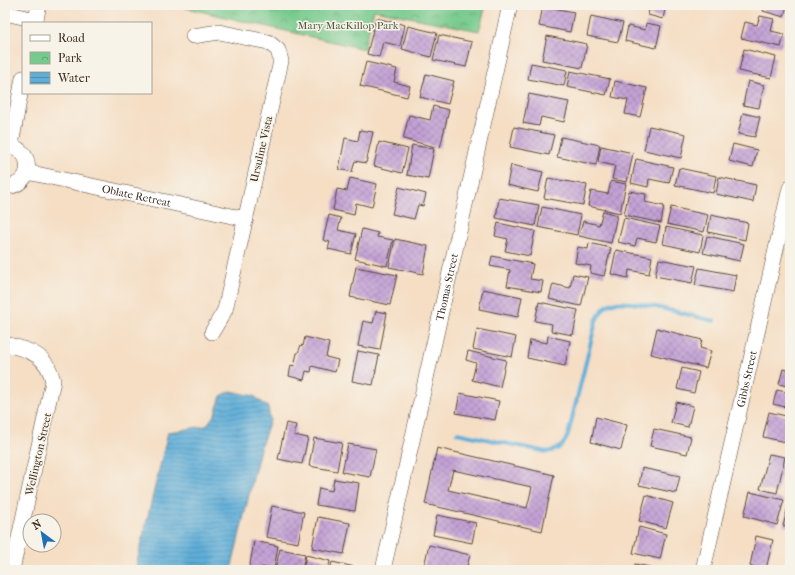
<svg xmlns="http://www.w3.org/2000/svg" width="795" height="575" font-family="'IM FELL French Canon',serif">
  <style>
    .park { fill: url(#park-crowns); stroke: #597a56 }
    .water { fill: url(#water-rules); stroke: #4d6c7c }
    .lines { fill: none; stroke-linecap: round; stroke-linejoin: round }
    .stream { stroke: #5faed9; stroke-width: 4 }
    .building { fill: url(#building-cross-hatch); fill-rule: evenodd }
    .minor-casing { stroke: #574537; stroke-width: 16 }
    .minor { stroke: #fff; stroke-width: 15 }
    .labels { text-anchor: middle; stroke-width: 3; stroke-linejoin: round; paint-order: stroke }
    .park-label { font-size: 11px; fill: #4d5a3f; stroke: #f7f3e8 }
    .street-label { font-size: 11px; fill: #3b2a1e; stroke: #f7f3e8 }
  </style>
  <defs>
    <pattern id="park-crowns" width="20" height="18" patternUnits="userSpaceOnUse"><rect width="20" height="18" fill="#77ca8d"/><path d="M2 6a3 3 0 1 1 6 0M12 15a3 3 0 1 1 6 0" fill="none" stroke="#63a473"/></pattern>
    <pattern id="water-rules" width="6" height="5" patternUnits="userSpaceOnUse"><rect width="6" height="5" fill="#5faed9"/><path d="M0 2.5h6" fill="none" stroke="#508eaf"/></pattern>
    <pattern id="building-cross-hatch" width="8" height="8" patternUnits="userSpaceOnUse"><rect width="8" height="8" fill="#c3a1d6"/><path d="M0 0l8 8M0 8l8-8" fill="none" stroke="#a083ad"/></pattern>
  </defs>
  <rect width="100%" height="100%" fill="#f7f3e8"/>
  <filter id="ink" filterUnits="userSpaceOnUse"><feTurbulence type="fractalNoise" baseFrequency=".025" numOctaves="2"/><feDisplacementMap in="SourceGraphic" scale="8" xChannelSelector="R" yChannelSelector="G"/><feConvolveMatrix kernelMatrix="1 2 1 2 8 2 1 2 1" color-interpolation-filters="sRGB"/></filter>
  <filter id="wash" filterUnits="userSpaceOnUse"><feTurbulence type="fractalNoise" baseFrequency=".012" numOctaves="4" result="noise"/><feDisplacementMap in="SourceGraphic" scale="16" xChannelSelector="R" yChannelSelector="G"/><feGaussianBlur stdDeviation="0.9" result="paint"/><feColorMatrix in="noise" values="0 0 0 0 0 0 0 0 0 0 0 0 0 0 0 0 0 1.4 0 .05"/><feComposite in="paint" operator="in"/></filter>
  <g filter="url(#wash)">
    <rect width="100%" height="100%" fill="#f5dec4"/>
    <path class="park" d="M173 5H486L479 31 374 10 364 49Z"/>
    <path class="water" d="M231 391 254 396 268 407 270 420 260 449 231 570H135L168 432 206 426 215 414 221 396Z"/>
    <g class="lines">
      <path class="stream" d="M457 433 547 452C562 449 565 444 569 431L596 321C599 315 603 307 610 304 628 297 692 316 714 321"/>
    </g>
    <g id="blocks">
      <path class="building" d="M635 5H666L663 19 648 15 649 9Z
        M765 5H787L784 17 763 11Z
        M543 6 574 12 570 32 539 26Z
        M591 16 623 23 618 42 587 36Z
        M760 16 774 19 771 31 784 34 781 47 741 38 745 22 757 25Z
        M376 18 405 25 400 46 383 42 379 57 367 54Z
        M646 23 661 26 656 48 625 41 628 26 645 30Z
        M408 26 437 33 431 57 402 49Z
        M439 35 472 42 466 67 433 60Z
        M547 36 587 44 582 68 542 60Z
        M744 49 776 57 771 78 739 71Z
        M366 62 397 69 394 82 410 86 407 97 360 86Z
        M531 63 567 70 564 86 528 79Z
        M570 71 610 79 606 95 567 87Z
        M426 74 454 81 448 104 420 97Z
        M615 81 647 88 640 117 625 114 628 100 612 97Z
        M748 81 764 85 759 108 743 105Z
        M529 94 569 102 564 122 541 117 539 126 523 123Z
        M433 106 449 110 440 148 403 139 409 115 430 120Z
        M743 113 760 117 755 137 738 134Z
        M649 126 686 134 681 158 644 150Z
        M514 127 554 135 549 155 510 147Z
        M360 130 373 132 366 163 355 161 352 172 339 169 345 138 358 141Z
        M561 137 600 145 596 165 557 157Z
        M379 142 408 149 402 173 374 166Z
        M733 144 757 150 753 167 729 161Z
        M412 145 434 149 428 179 407 175Z
        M601 146 633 153 627 182 612 179 615 166 598 162Z
        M636 159 673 167 669 183 649 179 648 187 631 183Z
        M511 165 543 172 538 192 507 185Z
        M679 168 716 176 713 193 675 185Z
        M719 177 756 185 753 202 716 194Z
        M350 178 377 184 372 207 356 203 354 215 333 210 337 189 347 191Z
        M548 178 587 185 583 205 544 198Z
        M611 181 626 184 620 213 588 206 591 191 608 194Z
        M399 187 426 194 423 206 418 205 414 219 392 214Z
        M629 191 646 194 645 202 664 206 661 223 624 215Z
        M499 198 539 205 535 226 496 218Z
        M542 207 581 215 577 235 538 227Z
        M671 207 708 215 704 232 667 224Z
        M603 211 617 215 611 243 579 236 583 221 599 225Z
        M329 215 341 218 338 230 356 234 351 254 328 249 330 242 323 240Z
        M711 215 748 223 745 240 708 232Z
        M624 218 660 226 656 242 637 238 635 246 618 242Z
        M498 223 535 231 530 256 505 251 508 239 495 236Z
        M666 227 703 235 700 252 663 244Z
        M362 229 378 233 377 237 393 240 387 266 355 259Z
        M707 236 744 244 740 261 703 253Z
        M395 239 428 246 423 274 389 267Z
        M589 243 611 248 604 276 590 273 591 266 575 263 578 247 588 249Z
        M616 250 652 257 649 274 629 270 628 278 611 274Z
        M492 256 533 264 530 279 543 281 541 292 507 286 510 270 490 266Z
        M659 259 696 266 692 283 655 276Z
        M356 267 397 275 390 305 350 297Z
        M699 268 736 275 733 292 695 285Z
        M573 274 588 277 581 306 549 299 553 284 570 288Z
        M483 289 522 297 518 317 479 309Z
        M539 302 578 310 573 335 551 331 552 324 535 321Z
        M376 311 387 313 380 350 358 346 363 321 373 323Z
        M657 328 702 340 700 348 711 351 706 368 651 354Z
        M477 329 516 337 512 357 473 349Z
        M548 336 570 341 565 366 527 358 530 340 547 343Z
        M305 337 329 343 326 357 338 360 335 372 312 366 311 372 306 371 304 380 289 376 291 365 294 366 297 353H298L301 345 303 346Z
        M358 351 379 355 373 385 352 381Z
        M468 351 506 360 500 387 472 380 476 363 466 360Z
        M682 368 699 372 694 393 677 389Z
        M783 369 790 371V387L779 384Z
        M777 390 790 393V408L773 404Z
        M460 393 499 401 495 420 456 413Z
        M676 402 693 406 688 427 671 423Z
        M769 412 790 417V443L763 437Z
        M596 417 627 425 621 450 591 442Z
        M286 423 296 425 294 435 308 438 302 464 278 459Z
        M654 429 691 437 687 454 650 446Z
        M314 438 342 443 337 471 309 466Z
        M348 444 376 449 370 477 342 472Z
        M437 448 554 475 542 531 425 504ZM453 470 532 487 527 508 448 490Z
        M769 454 785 457 777 493 760 489Z
        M642 468 680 476 676 493 639 485Z
        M334 479 359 483 355 511 316 505 319 488 332 491Z
        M750 492 784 500 777 525 744 516Z
        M646 495 673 503 666 528 639 521Z
        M790 500V527L783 526Z
        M272 506 304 512 298 543 266 537Z
        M437 515 476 523 472 543 433 535Z
        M318 517 350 523 344 554 312 548Z
        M639 527 666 534 660 559 633 553Z
        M756 536 773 540 766 569 750 566Z
        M254 541 278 546 274 569 262 567 261 570H249Z
        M429 545 470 555 466 570H423Z
        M280 549 305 554 302 570H275Z
        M306 555 330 561 328 570H303Z
        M332 562 360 568 359 570H330Z
        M635 564 650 567 649 570H633Z"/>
    </g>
  </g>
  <g filter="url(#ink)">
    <use href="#blocks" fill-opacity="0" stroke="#574537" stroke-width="1"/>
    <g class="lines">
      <defs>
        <g id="minor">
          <path d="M5 13 36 20"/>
          <path d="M35 23 39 5"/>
          <path d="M193 36 219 32 268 42 278 50 281 61 225 310 212 332"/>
          <path d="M5 145C35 147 35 186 5 187"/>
          <path d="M11 145 23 78"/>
          <path id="s1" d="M27 172 246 219"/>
          <path d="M5 344C29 350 47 354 53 381L12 570"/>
          <path id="s2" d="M383 570 510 5"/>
          <path id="s3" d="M703 570 790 188"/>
        </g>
      </defs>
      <use href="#minor" class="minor-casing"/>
      <use href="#minor" class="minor"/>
    </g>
  </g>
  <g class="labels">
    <g class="park-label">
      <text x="348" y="29">Mary MacKillop Park</text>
    </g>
    <g class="street-label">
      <text transform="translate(261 149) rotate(-77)" y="4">Ursuline Vista</text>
      <text dy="4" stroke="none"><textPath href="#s1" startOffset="112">Oblate Retreat</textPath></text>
      <text dy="4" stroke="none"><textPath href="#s2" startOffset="290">Thomas Street</textPath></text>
      <text dy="4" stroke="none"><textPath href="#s3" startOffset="196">Gibbs Street</textPath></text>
      <text transform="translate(38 454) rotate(-77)" y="4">Wellington Street</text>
    </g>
  </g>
  <rect width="795" height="575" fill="none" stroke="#f7f3e8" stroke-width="20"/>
  <rect x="22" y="22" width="130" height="72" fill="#f7f3e8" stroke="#aca397"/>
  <rect x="30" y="35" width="20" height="6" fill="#ffffff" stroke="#aca397"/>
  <text x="58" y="42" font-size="12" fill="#3b2a1e">Road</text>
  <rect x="30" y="52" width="20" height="12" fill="url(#park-crowns)" stroke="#aca397"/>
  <text x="58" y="62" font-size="12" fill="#3b2a1e">Park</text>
  <rect x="30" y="72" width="20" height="12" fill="url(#water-rules)" stroke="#aca397"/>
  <text x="58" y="82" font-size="12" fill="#3b2a1e">Water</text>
  <g transform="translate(42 533) rotate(328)"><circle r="19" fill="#f7f3e8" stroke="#aca397"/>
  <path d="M0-3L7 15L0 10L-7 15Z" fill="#1f6fb2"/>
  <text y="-6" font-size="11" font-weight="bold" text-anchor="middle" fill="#3b2a1e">N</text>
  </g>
</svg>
